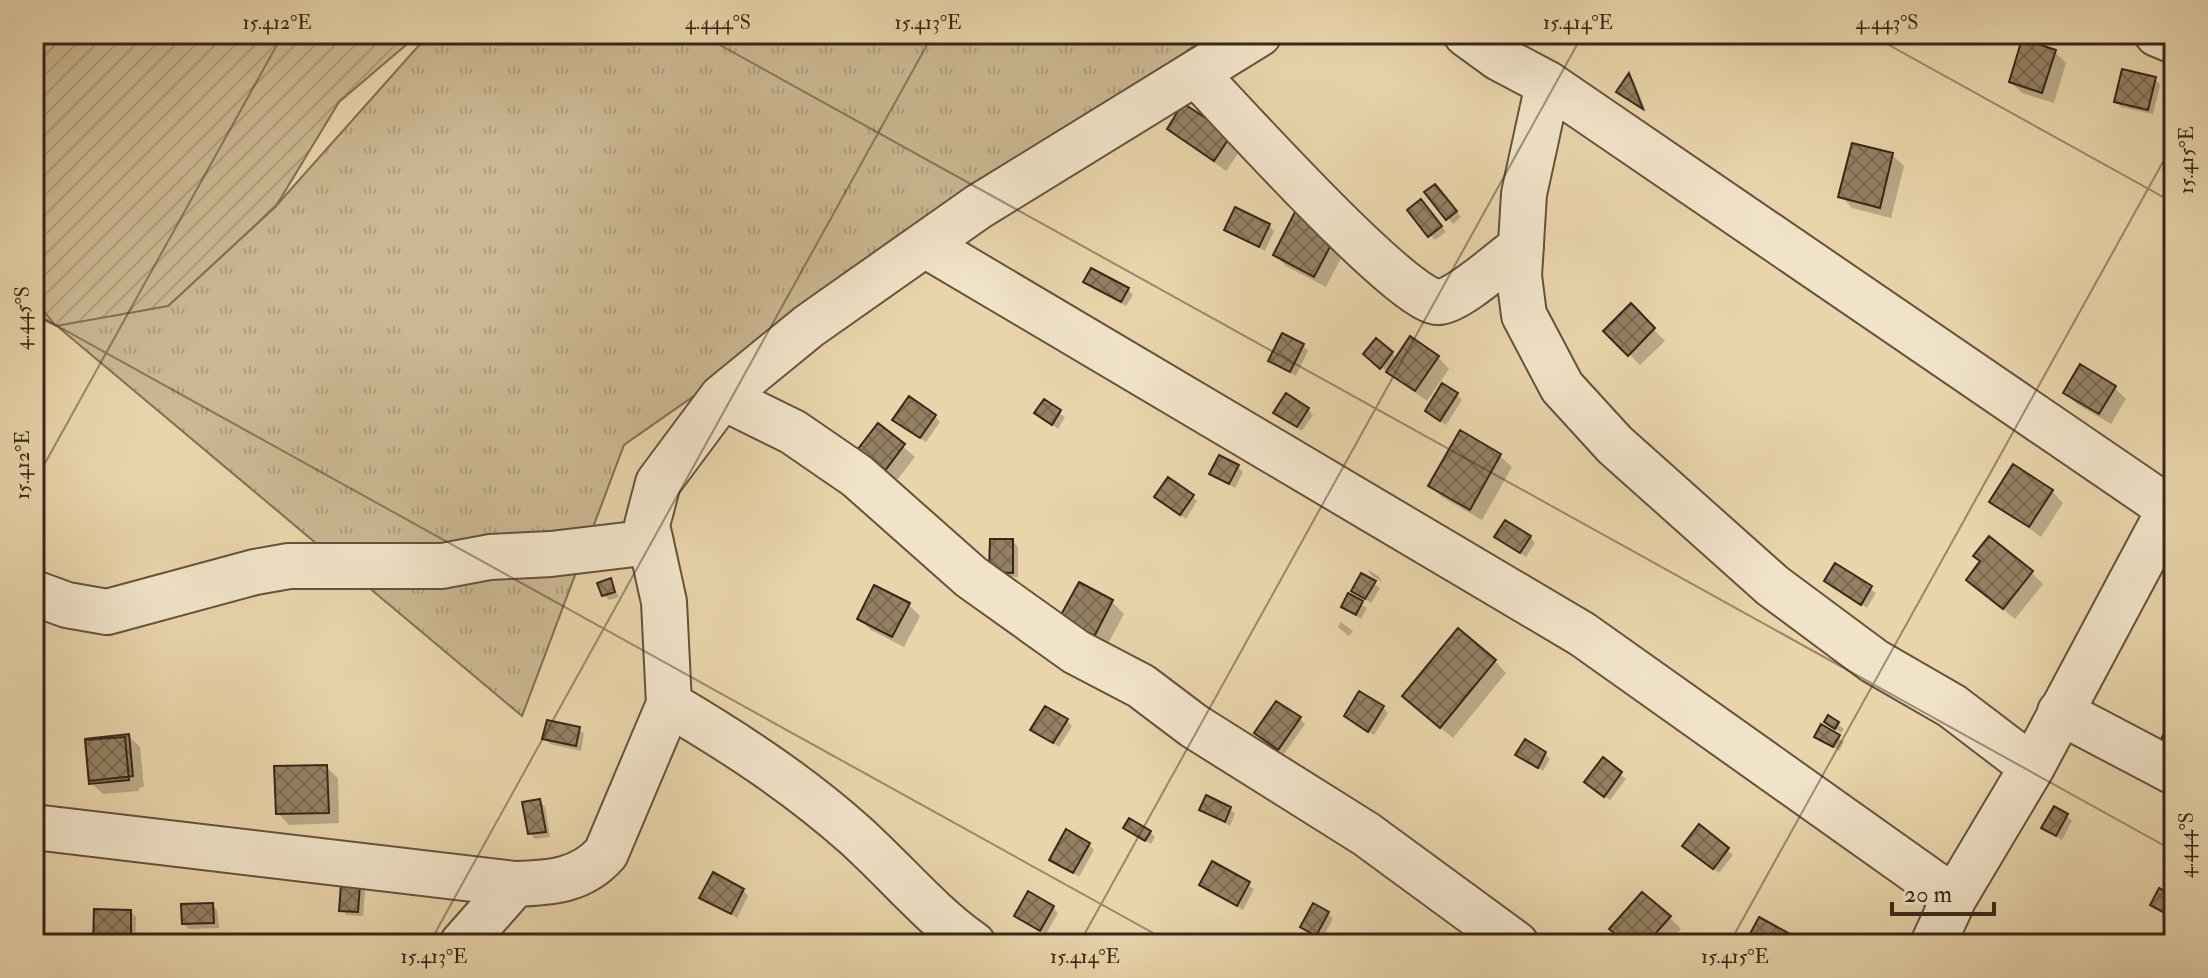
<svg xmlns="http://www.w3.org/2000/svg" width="2208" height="978" font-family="'IM FELL Double Pica',serif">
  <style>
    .grass { fill: url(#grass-tufts); stroke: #826f55; stroke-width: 2 }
    .garden { fill: url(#garden-furrows); stroke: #826f55; stroke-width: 2 }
    .shadow { fill: #0003 }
    .building { fill: url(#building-cross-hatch); stroke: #392718; stroke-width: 2 }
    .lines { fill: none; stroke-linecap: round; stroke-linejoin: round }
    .minor-casing { stroke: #65523d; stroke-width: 48 }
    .minor { stroke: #f1e3c8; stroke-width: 44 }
    .ticks { fill: none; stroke: #392718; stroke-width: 2; stroke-opacity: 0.45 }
    .neatline { fill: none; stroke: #392718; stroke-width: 3 }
    .ticks-label { font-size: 20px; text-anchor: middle; fill: #392718 }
  </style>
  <defs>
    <pattern id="grass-tufts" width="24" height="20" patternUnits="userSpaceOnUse" patternTransform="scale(2)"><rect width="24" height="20" fill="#cbb792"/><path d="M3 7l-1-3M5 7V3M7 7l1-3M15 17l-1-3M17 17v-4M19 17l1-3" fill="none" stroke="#af9d7d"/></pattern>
    <pattern id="garden-furrows" width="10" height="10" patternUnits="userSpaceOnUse" patternTransform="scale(2)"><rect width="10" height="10" fill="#cbb792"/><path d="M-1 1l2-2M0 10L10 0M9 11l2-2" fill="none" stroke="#af9d7d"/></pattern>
    <pattern id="building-cross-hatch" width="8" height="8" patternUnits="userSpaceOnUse" patternTransform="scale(2)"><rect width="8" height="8" fill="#958164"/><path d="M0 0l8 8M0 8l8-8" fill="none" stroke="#7b6a51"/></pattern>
  </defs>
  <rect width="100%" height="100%" fill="#e9d4ab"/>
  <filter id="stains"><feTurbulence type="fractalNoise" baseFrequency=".0025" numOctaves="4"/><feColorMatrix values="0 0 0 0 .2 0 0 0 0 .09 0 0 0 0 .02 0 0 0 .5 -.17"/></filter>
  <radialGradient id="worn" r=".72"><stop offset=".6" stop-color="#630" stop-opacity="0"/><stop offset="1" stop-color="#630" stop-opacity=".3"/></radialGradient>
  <path class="grass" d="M429 34H1211L624 445 522 716 57 326 34 315V296L168 306 276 206Z"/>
  <path class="garden" d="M34 34H419L339 102 276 206 168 306 56 326 34 300Z"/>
  <path class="shadow" d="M2055 52 2066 63 2054 103 2022 93 2011 82Z
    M1629 76 1634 81 1646 111 1624 97Z
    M2155 79 2160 85 2153 114 2121 107 2116 102Z
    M1184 106 1242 148 1226 171 1169 129Z
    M1892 155 1904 166 1891 218 1852 208 1841 196Z
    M1441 191 1461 217 1453 224 1427 193Z
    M1426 207 1446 232 1435 240 1430 235Z
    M1269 226 1274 231 1265 251 1226 229Z
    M1351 239 1326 287 1286 266 1275 254Z
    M1085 282 1128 289 1133 295 1126 306Z
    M1631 306 1665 341 1640 365 1606 331Z
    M1303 345 1308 351 1296 376 1271 361Z
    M1392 353 1397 359 1438 357 1449 369 1427 401 1370 359Z
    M2115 388 2126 399 2111 424 2077 404 2065 392Z
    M1457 395 1462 400 1446 425 1432 416Z
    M1044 402 1065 417 1058 429 1037 413Z
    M1308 409 1313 415 1302 431 1281 418Z
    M935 416 940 422 926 442 900 425Z
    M879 426 915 457 893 485 868 465Z
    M1461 433 1500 456 1512 467 1482 520 1442 497 1431 486Z
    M1238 467 1243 472 1235 488 1212 474Z
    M2052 491 2063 503 2041 537 1992 501Z
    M1192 496 1197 501 1186 519 1162 502Z
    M1496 537H1530L1535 543 1526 557Z
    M1013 541 1018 547V577L997 576Z
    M1836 565 1876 593 1867 608 1832 586Z
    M1367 569 1378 576 1382 582 1372 576Z
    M2032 573 2043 584 2015 619 1968 580Z
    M610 581 619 597 609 600 604 595Z
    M1374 583 1380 588 1371 603 1353 591Z
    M1080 585 1112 602 1124 614 1104 651 1071 633Z
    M1349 596 1367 608 1361 619 1343 606Z
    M909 605 920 616 904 647 871 630 860 619Z
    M1341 622 1353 631 1349 636 1338 627Z
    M1495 661 1506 673 1453 738 1416 708Z
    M1383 707 1388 713 1374 735 1346 716Z
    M1829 717 1844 729 1841 733 1826 722Z
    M1300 719 1305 724 1284 754 1256 733Z
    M1067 721 1072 726 1059 747 1032 730Z
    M1822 727 1844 742 1839 751 1816 736Z
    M579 729 584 734 581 751 550 744 545 738Z
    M128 736 140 747 144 787 139 788V791L103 794 91 783Z
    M1545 753 1550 759 1543 771 1518 755Z
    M1603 760 1626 779 1610 800 1592 787Z
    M326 767 338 778 339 823 289 825 278 813Z
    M540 801 545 807 550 837 535 839 530 833Z
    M1201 809H1230L1235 814 1230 826Z
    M2067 816 2072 821 2062 840 2044 828Z
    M1699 827 1733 855 1719 873 1690 851Z
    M1126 828 1150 832 1155 837 1151 844Z
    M1089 845 1094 850 1079 877 1052 859Z
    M1213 864 1254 889 1243 910 1201 885Z
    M366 878 363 916 347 915 341 910Z
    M743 890 748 896 737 918 701 897Z
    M212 905 217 910 219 928 189 929 183 923Z
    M1053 907 1058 913 1046 934 1017 916Z
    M131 912 136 917 135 944H96Z
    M1328 913 1333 919 1322 939 1302 926Z
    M1669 917 1681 929 1667 944H1628Z"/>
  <path class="building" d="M2022 39 2056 50 2042 93 2009 82Z
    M2122 69 2156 77 2148 110 2114 102Z
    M1629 73 1643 109 1616 92Z
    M1183 103 1231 135 1214 161 1167 129Z
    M1852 143 1893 153 1880 208 1838 197Z
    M1435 184 1457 211 1446 220 1424 192Z
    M1421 199 1442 226 1428 237 1407 210Z
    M1299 204 1341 226 1314 277 1273 255Z
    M1235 207 1270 224 1259 247 1224 230Z
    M1091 268 1129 288 1121 302 1083 282Z
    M1631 303 1655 328 1628 356 1603 331Z
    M1282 333 1304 344 1290 372 1268 361Z
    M1410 336 1439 356 1415 391 1386 372Z
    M1376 338 1393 352 1380 369 1363 354Z
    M2080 364 2116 386 2099 414 2063 393Z
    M1442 383 1458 393 1440 421 1425 411Z
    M1286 393 1309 408 1297 427 1273 413Z
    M909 396 936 415 920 438 892 420Z
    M1044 399 1061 410 1052 425 1034 413Z
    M878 423 905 444 881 476 854 454Z
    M1460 430 1501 454 1470 510 1428 486Z
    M1219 455 1239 465 1229 484 1209 474Z
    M2013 464 2053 490 2029 527 1989 502Z
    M1168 477 1194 495 1180 515 1154 497Z
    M1505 520 1531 536 1520 553 1494 537Z
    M1989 536 2033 571 2003 609 1966 580 1980 561 1973 556Z
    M990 539H1013V573L989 572Z
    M1835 563 1872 586 1861 605 1824 581Z
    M1361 573 1376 581 1365 599 1351 591Z
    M611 578 615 592 602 596 597 583Z
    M1079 582 1113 600 1092 641 1057 622Z
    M874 585 910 603 892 637 857 619Z
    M1348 593 1363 601 1356 615 1341 607Z
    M1458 628 1496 660 1440 728 1402 696Z
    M1359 691 1384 706 1368 732 1344 716Z
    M1276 701 1301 717 1278 750 1254 733Z
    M1045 706 1068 719 1053 743 1030 730Z
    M2174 714V751L2159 743Z
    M1828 715 1839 722 1835 729 1824 722Z
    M547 720 580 727 576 746 542 739Z
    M1821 724 1840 735 1833 747 1814 737Z
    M129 734 133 776 89 781 85 739Z
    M125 737 129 780 89 784 85 740Z
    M1525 739 1546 752 1538 768 1515 755Z
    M1603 757 1622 772 1604 797 1584 782Z
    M327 765 329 813 276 814 274 766Z
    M1206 795 1231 807 1225 822 1199 810Z
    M540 799 546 832 528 834 522 802Z
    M2054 806 2068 814 2056 836 2041 828Z
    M1129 818 1151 831 1145 841 1123 828Z
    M1699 824 1729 848 1713 869 1682 846Z
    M1066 829 1090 843 1073 873 1049 860Z
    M1212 861 1250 882 1237 906 1199 885Z
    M342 870 361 871 358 912 339 911Z
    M713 872 744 889 731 914 699 898Z
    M2159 888 2174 896V918L2150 905Z
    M1028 891 1054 906 1040 931 1014 916Z
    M1642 892 1671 916 1646 944H1627L1609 929Z
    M213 903 214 923 182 924 181 904Z
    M1313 903 1329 912 1316 936 1300 927Z
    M94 909 131 910V944H93Z
    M1759 917 1801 940 1799 944 1745 943Z
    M788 935 805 944H783Z"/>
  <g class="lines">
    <defs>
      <path id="minor" d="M1466 34 1499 58 1548 84 2170 509
        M2157 34 2174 41
        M1196 74C1228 107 1408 308 1440 302 1462 298 1501 261 1521 247
        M1548 84 1524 194 1519 276 1524 315 1562 387 1615 445 1773 586 1874 661 1952 706 2032 767
        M927 246 1582 634 1954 898
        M722 397 793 432 857 476 971 577 1076 652 1141 686 1194 726 1366 834 1516 944
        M34 593 67 605 107 612 255 572 289 566H442L490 557 551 554 651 542
        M2060 712 2174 772
        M34 827 515 884
        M462 944 515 884C550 883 582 881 606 853L669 704
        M973 944C930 914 895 871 855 835 798 784 735 743 669 704L664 602 647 525 658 483 722 397 809 326 978 207 1259 34
        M1933 944 1954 898 2032 767 2174 501"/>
    </defs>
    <use href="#minor" class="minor-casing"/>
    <use href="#minor" class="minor"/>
  </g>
  <path class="ticks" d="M700 34 2174 851M1869 34 2174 203M34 313 1173 944M34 483 283 34M429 944 933 34M1079 944 1583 34M1729 944 2174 142"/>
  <rect width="2208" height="978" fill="none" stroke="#e9d4ab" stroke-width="88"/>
  <path d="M1892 902v12h102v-12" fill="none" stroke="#392718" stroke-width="4"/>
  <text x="1904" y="902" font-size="24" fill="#392718" stroke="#f1e3c8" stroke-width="6" paint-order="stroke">20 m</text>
  <rect x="44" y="44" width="2120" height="890" class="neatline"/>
  <g class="ticks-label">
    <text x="277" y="29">15.412°E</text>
    <text x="718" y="29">4.444°S</text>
    <text x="928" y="29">15.413°E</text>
    <text x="1578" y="29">15.414°E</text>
    <text x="1887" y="29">4.443°S</text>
    <text transform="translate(2186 160) rotate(-90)" y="7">15.415°E</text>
    <text transform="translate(22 318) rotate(-90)" y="7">4.445°S</text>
    <text transform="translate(22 465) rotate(-90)" y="7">15.412°E</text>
    <text transform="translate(2186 845) rotate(-90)" y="7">4.444°S</text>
    <text x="434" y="963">15.413°E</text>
    <text x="1085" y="963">15.414°E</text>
    <text x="1735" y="963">15.415°E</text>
  </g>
  <rect width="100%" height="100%" filter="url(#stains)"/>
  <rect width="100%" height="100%" fill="url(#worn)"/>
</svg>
